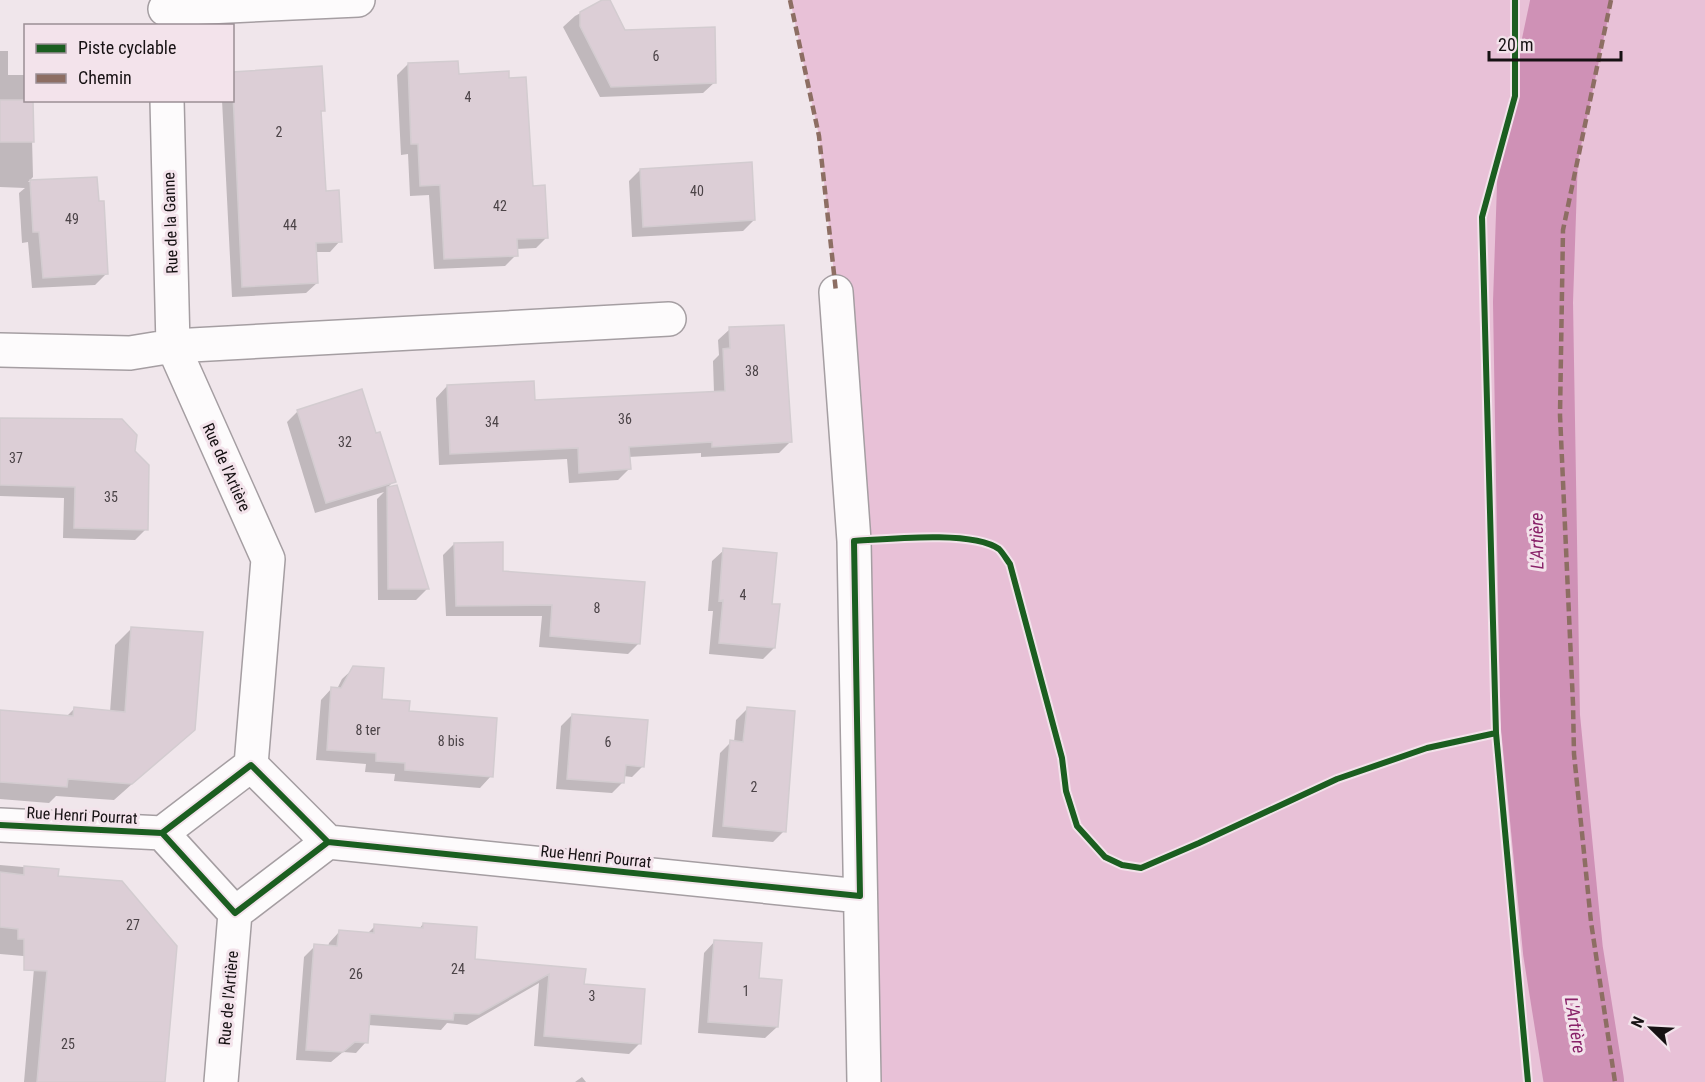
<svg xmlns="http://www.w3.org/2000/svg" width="1705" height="1082" font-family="'Roboto Condensed',sans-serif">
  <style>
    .green { fill: #e8c1d7 }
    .shadow { fill: #0003 }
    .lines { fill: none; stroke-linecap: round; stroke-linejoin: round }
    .river { stroke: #cf91b6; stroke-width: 80 }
    .building { fill: #dcced6; stroke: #d3ccd0; stroke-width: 1.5 }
    .minor-casing { stroke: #a59ea2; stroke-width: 36 }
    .minor { stroke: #fdfbfc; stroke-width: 33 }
    .quiet { stroke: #8d6e63; stroke-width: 4.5; stroke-dasharray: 9 4.5; stroke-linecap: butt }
    .cycleway-casing { stroke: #f3e3eb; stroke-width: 10 }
    .cycleway { stroke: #1b5e20; stroke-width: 6 }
    .labels { text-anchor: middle; stroke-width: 6; stroke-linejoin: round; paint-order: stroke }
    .number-label { font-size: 14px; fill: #4b4347 }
    .street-label { font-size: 16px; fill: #161113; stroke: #f3e3eb }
    .water-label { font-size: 18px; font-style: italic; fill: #882168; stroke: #f3e3eb }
  </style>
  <rect width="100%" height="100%" fill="#f0e6eb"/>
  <path class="green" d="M790 0H1705V1082H864L836 292 819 136Z"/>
  <path class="shadow" d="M605 0H608L624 32 715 82 703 93 600 97 563 27 575 16Z
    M0 51H8V75H26V100H31L33 177 28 182 96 178 107 273 95 285 32 288 28 242 22 243 19 193 25 188 0 187Z
    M408 64 457 75 531 187 547 237 536 248 516 249V255L505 266 434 269 429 195 410 196 408 154 401 155 397 75Z
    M232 74 323 110 320 113 325 193 340 241 330 252H315L317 283 306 293 232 297 222 100H232Z
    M640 170 754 220 743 231 632 237 629 181Z
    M730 329 790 442 779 453 701 457V453L628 457 629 469 618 480 569 483 567 459 439 465 436 398 447 386 533 401 714 393 713 361 719 355 718 340Z
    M298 411 394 481 387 488 427 589 416 600H378L377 499 384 492 315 513 287 422Z
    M0 420 134 451 146 529 135 540 63 538 64 498 0 496Z
    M454 544 502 573 639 643 628 654 539 647 542 616H446L443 555Z
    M724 550 770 605 774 648 763 659 709 654 713 611H708L712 561Z
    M131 629 194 729 114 800 56 796 49 803 0 799V712L66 717 74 709 110 712 115 645Z
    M354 668 380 700 408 712 491 776 480 788 394 781 395 774 365 772 366 764 316 760 321 700 332 688 337 689 342 679Z
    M747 709 784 831 773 842 712 837 720 753 731 742H734L736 720Z
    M572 715 643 766 632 777 623 776V782L612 793 556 789 561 726Z
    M0 865 58 870 57 877 164 1082H24L35 957 0 954Z
    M423 924 473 961 584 970 583 986 640 1043 629 1054 534 1046 539 983 467 1025 447 1023 441 1030 368 1025 366 1042 356 1053 343 1052 331 1062 296 1060 304 957 315 946 328 947 329 943 339 932 367 934 375 926 419 929Z
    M715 941 777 1027 765 1038 698 1033 704 953Z
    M582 1077 586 1082H575Z"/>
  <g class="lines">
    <path class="river" d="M1571 0 1538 156 1533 302 1540 717 1563 951 1584 1082"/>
  </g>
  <path class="building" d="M602 0H610L625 30 715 27 716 83 611 87 580 26V12Z
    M458 61 459 74 509 71V78L526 77 533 186 545 185 548 238 517 239 518 256 444 259 440 185 420 186 418 144H411L408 63Z
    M322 66 325 111H321L326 191 339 190 342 242 316 243 318 283 242 287 232 72Z
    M0 100H33L34 142H0Z
    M752 162 755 220 643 227 640 169Z
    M97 177 99 201H104L108 274 43 278 39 232H33L30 180Z
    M784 325 792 442 712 447V442L629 447 631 469 579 473 578 448 450 454 447 385 534 381 535 400 725 391 723 349 730 348 729 327Z
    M362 389 376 433 380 432 396 482 326 503 297 410Z
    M0 418 122 419 137 435 135 451 149 465 148 530 74 528 75 487 0 485Z
    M397 485 429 589H388L387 487Z
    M503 542V571L645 582 640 644 550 636 552 605 456 606 454 543Z
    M723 548 777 553 772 604H780L775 648 719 643 723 600 719 601Z
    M131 627 203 632 195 730 132 784 68 779 67 787 0 782V710L73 716 74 707 125 712Z
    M353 666 384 668 382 699 410 701 409 711 497 718 493 777 405 770V763L376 761V753L327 750 331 687 341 688Z
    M747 707 795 711 786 832 723 826 730 740 743 742Z
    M572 714 648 720 644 767 626 765 624 783 567 779Z
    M24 866 59 869 58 876 122 881 177 946 165 1082H37L47 971 24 970V939H18V929L0 927V872L24 875Z
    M423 923 477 927 475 959 586 969 584 984 645 989 641 1044 544 1036 549 974 479 1014 454 1013 453 1020 370 1014 368 1043 355 1042 343 1052 306 1050 314 944 337 946 339 930 374 933V924L423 928Z
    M714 940 762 943 759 978 782 980 778 1027 708 1022Z"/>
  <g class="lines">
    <defs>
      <path id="minor" d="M165 9 358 0
        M167 100 173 346 268 559 251 765
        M836 292 854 541 864 1082
        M0 350 130 353 173 346 669 319
        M251 765 328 842 235 913 162 833Z
        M0 825 162 833
        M328 842 860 896
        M221 1082 235 913"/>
    </defs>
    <use href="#minor" class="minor-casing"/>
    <use href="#minor" class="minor"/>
    <path class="quiet" d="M790 0 819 136 836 292
      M1611 0 1563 230 1560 415 1573 704 1574 754 1591 922 1615 1082"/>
    <defs>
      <path id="cycleway" d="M1515 0V96L1482 217 1496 733 1528 1082
        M251 765 328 842 235 913 162 833Z
        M0 825 162 833
        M328 842 860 896 854 541C887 539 973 530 999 549 1003 553 1007 560 1010 564L1062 758 1066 791 1077 826 1105 857 1122 865 1141 868 1199 843 1337 779 1427 748 1496 733"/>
    </defs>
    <use href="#cycleway" class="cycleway-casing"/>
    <use href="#cycleway" class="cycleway"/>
  </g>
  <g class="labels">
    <g class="number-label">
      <text x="656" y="61">6</text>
      <text x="468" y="102">4</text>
      <text x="279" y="137">2</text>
      <text x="697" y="196">40</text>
      <text x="500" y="211">42</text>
      <text x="72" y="224">49</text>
      <text x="290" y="230">44</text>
      <text x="752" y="376">38</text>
      <text x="625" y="424">36</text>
      <text x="492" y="427">34</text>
      <text x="345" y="447">32</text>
      <text x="16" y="463">37</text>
      <text x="111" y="502">35</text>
      <text x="743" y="600">4</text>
      <text x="597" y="613">8</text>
      <text x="368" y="735">8 ter</text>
      <text x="451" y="746">8 bis</text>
      <text x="608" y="747">6</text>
      <text x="754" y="792">2</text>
      <text x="133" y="930">27</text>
      <text x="458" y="974">24</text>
      <text x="356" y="979">26</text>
      <text x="746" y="996">1</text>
      <text x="592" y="1001">3</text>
      <text x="68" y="1049">25</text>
    </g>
    <g class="street-label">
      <text transform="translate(170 223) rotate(-92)" y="6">Rue de la Ganne</text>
      <text transform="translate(227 467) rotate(66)" y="6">Rue de l'Artière</text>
      <text transform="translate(82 815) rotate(3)" y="6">Rue Henri Pourrat</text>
      <text transform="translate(596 856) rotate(6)" y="6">Rue Henri Pourrat</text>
      <text transform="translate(228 998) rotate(-85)" y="6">Rue de l'Artière</text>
    </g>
    <g class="water-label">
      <text transform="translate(1537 541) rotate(-91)" y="6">L'Artière</text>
      <text transform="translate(1575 1025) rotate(81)" y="6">L'Artière</text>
    </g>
  </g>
  <rect x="24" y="24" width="210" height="78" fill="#f3e3eb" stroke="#9b8f95" stroke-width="1.5"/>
  <rect x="36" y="44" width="30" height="9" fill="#1b5e20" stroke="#9b8f95" stroke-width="1.5"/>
  <text x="78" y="54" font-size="18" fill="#161113">Piste cyclable</text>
  <rect x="36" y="74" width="30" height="9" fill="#8d6e63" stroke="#9b8f95" stroke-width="1.5"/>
  <text x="78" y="84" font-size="18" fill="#161113">Chemin</text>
  <g transform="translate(1651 1028) rotate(294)" stroke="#f3e3eb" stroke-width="4.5" paint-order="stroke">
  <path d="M0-4.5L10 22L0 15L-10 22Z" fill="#161113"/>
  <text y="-9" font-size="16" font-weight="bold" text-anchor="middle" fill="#161113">N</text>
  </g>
  <path d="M1489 51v9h132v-9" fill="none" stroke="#161113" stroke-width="3"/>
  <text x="1498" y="51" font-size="18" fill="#161113" stroke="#f3e3eb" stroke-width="4.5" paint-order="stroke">20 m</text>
</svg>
